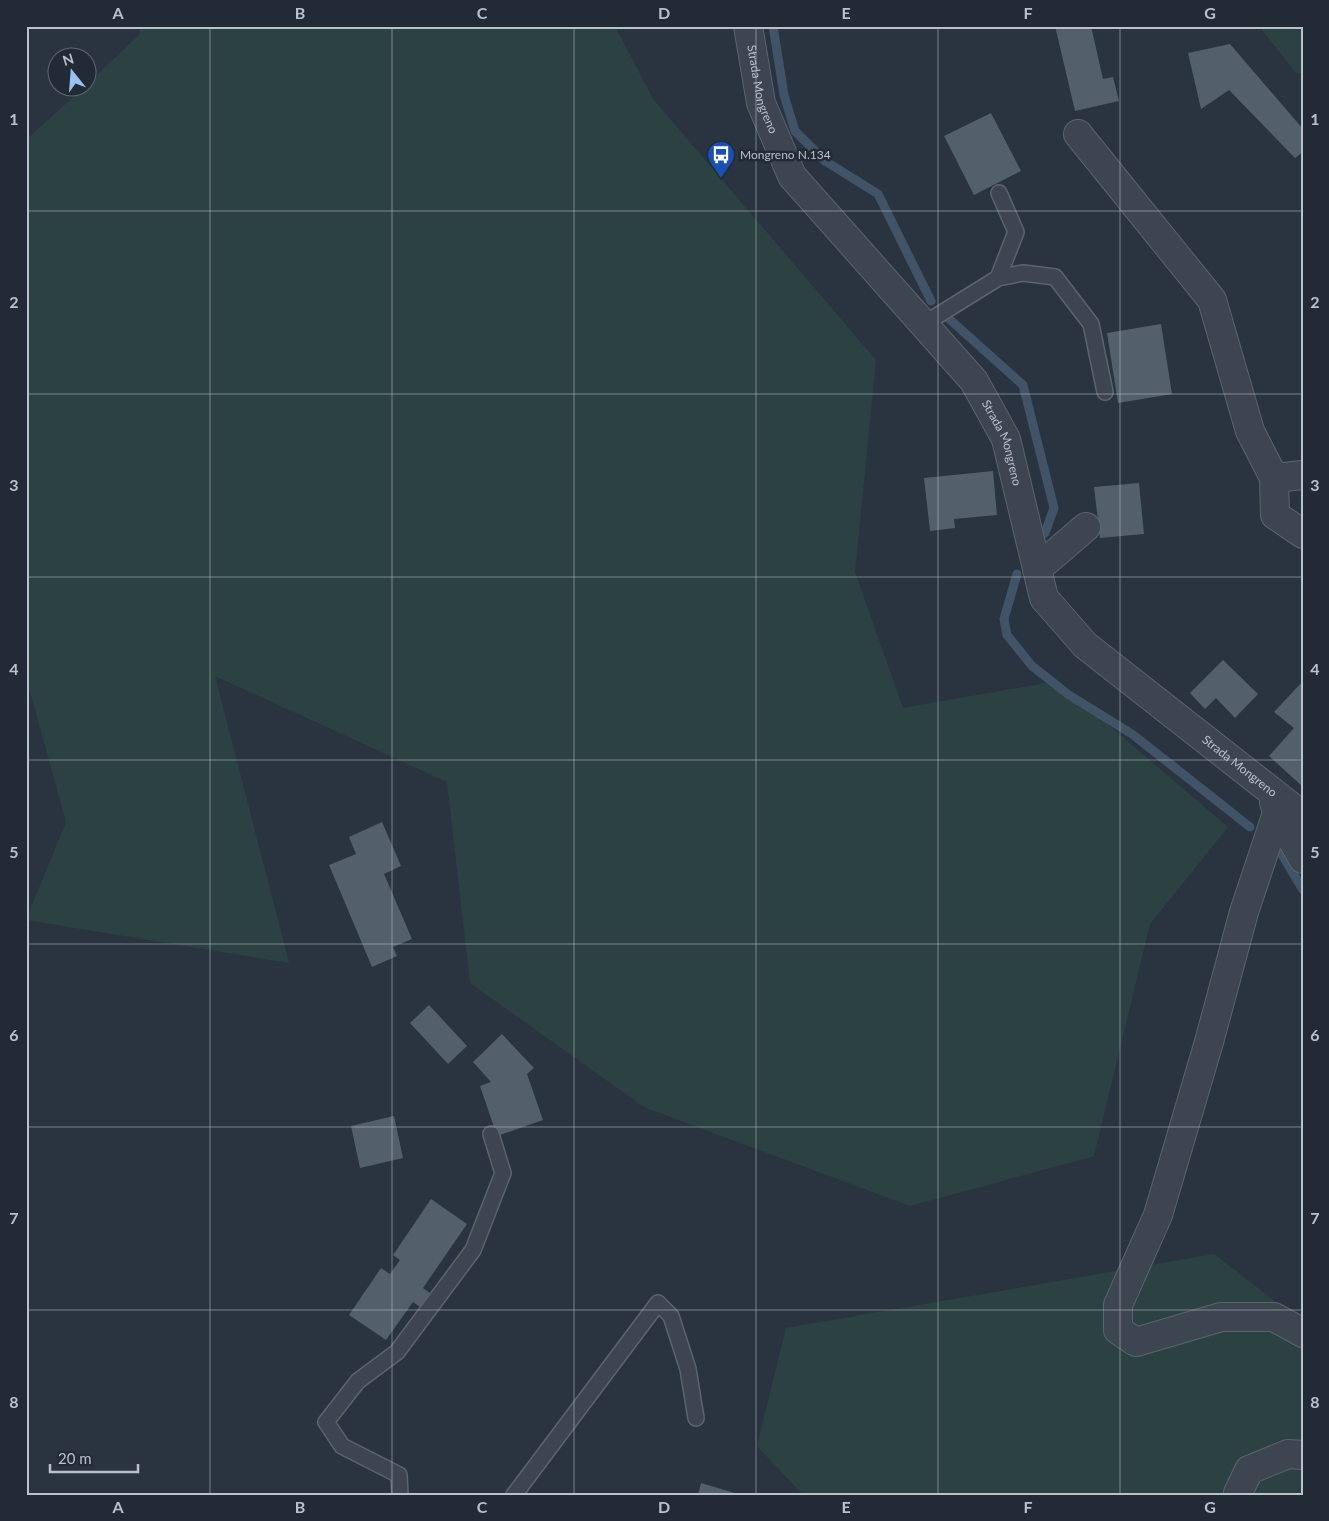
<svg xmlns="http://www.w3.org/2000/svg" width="1329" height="1521" font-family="Lato,sans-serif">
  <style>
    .green { fill: #2c4242 }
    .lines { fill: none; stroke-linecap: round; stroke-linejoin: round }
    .stream { stroke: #415367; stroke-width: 9 }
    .building { fill: #535f6a }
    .lane-casing { stroke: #5b646d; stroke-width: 18 }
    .street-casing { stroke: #5b646d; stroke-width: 30 }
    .lane { stroke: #3d4650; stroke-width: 15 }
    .street { stroke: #3d4650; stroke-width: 28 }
    .grid { fill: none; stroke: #bac1ca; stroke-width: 1; stroke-opacity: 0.55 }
    .labels { text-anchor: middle; stroke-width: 5; stroke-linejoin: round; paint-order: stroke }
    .street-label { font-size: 12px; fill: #bac1ca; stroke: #222b35 }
    .poi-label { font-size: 12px; fill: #bac1ca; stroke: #222b35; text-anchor: start }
    .neatline { fill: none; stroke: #bac1ca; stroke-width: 2 }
    .grid-label { font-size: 16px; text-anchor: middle; font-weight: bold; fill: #bac1ca }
  </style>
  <rect width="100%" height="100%" fill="#293440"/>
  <path class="green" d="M140 26H615L653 99 876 360 855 572 903 708 1057 681 1228 827 1150 924 1094 1156 910 1206 644 1107 470 983 447 782 215 676 289 963 26 920 66 822 26 677V140L83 88H88V83L139 35Z
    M1259 26H1303V74L1295 72Z
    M1214 1254 1303 1323V1495H803L757 1446 786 1328Z"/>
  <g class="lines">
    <path class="stream" d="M773 26 784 95 795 131 825 161 878 194 931 301
      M947 317 1023 385 1054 508 1045 533
      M1017 574 1004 619 1007 635 1032 666 1069 695 1132 734 1250 827
      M1278 848 1303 890"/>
  </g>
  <path class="building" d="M1055 26H1091L1103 79 1113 77 1119 101 1075 111Z
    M1230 44 1303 129V152L1295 158 1229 90 1201 109 1188 53Z
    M991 113 1021 171 974 195 944 136Z
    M1161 324 1172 394 1118 403 1107 333Z
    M993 471 997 515 954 519 955 528 930 531 924 478Z
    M1139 483 1144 534 1100 538 1094 487Z
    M1223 660 1258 694 1235 718 1216 698 1205 709 1190 693Z
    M1303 681V787L1269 756 1294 728 1274 712Z
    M382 822 401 866 384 874 412 939 393 947 397 956 372 967 329 865 356 854 349 837Z
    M429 1005 467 1046 448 1064 410 1023Z
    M502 1034 534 1068 527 1074 543 1120 497 1136 480 1086 491 1082 473 1062Z
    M394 1116 403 1158 360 1168 351 1126Z
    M431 1199 467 1224 423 1288 430 1293 420 1307 413 1302 386 1340 349 1315 381 1268 390 1274 400 1260 393 1255Z
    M701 1483 738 1494V1495H698Z"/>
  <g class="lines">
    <defs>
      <path id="lane" d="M998 278 1016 232 999 193
        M924 324 998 278 1023 273 1055 277 1091 324 1105 392
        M400 1495 399 1475 342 1446 326 1422 358 1381 397 1352 473 1250 503 1173 491 1134
        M514 1495 658 1303 671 1316 688 1369 696 1418"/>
      <g id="street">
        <path id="s1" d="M748 26 761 103 792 176 974 381 1006 439 1044 598 1085 645 1303 816"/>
        <path d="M1078 134 1212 300 1250 431 1274 478"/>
        <path d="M1303 475 1274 478 1275 515 1303 534"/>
        <path d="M1037 569 1086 527"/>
        <path d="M1274 802 1277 813 1303 859"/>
        <path d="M1277 813 1244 912 1209 1042 1158 1215 1118 1305V1330L1136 1342 1221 1317H1274L1303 1333"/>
        <path d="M1239 1495 1238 1493 1249 1470 1288 1454 1303 1455"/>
      </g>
    </defs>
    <use href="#lane" class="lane-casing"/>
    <use href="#street" class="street-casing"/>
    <use href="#lane" class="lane"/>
    <use href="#street" class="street"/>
  </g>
  <path class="grid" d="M210 26V1495M392 26V1495M574 26V1495M756 26V1495M938 26V1495M1120 26V1495M26 211H1303M26 394H1303M26 577H1303M26 760H1303M26 944H1303M26 1127H1303M26 1310H1303"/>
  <defs>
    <symbol id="bus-pin" viewBox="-11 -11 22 30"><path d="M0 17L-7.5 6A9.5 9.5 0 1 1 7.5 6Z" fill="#1a4fb4" stroke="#222b35"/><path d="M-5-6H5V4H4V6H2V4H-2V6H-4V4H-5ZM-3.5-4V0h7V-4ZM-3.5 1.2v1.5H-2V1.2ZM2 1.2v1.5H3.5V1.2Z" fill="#fff"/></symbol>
  </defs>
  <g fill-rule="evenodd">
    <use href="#bus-pin" x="705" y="139" width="32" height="43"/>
  </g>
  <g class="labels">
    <g class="street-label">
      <text dy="4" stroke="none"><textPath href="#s1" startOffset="65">Strada Mongreno</textPath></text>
      <text dy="4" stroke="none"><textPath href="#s1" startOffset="500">Strada Mongreno</textPath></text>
      <text dy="4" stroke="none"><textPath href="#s1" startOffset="920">Strada Mongreno</textPath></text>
    </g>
    <g class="poi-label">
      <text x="740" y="159">Mongreno N.134</text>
    </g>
  </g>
  <rect width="1329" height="1521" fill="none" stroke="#222b35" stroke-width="55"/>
  <g transform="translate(72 72) rotate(343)"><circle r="24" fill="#222b35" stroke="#5f6771"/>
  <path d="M0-4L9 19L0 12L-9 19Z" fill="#9ac1ef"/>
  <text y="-8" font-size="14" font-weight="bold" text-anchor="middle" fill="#bac1ca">N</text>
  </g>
  <path d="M50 1464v8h88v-8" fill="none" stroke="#bac1ca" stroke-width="2.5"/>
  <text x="58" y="1464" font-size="15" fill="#bac1ca" stroke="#222b35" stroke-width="4" paint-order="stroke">20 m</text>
  <rect x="28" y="28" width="1274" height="1466" class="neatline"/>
  <g class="grid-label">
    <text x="118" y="19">A</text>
    <text x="300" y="19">B</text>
    <text x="482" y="19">C</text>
    <text x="664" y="19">D</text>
    <text x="846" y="19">E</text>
    <text x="1028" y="19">F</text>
    <text x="1210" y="19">G</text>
    <text x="14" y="125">1</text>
    <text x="1315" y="125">1</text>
    <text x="14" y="308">2</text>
    <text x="1315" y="308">2</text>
    <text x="14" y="491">3</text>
    <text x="1315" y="491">3</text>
    <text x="14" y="675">4</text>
    <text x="1315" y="675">4</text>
    <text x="14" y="858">5</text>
    <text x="1315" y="858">5</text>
    <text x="14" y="1041">6</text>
    <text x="1315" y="1041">6</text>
    <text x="14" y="1224">7</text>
    <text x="1315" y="1224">7</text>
    <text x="14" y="1408">8</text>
    <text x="1315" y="1408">8</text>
    <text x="118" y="1513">A</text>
    <text x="300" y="1513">B</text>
    <text x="482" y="1513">C</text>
    <text x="664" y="1513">D</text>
    <text x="846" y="1513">E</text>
    <text x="1028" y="1513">F</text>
    <text x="1210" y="1513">G</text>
  </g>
</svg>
